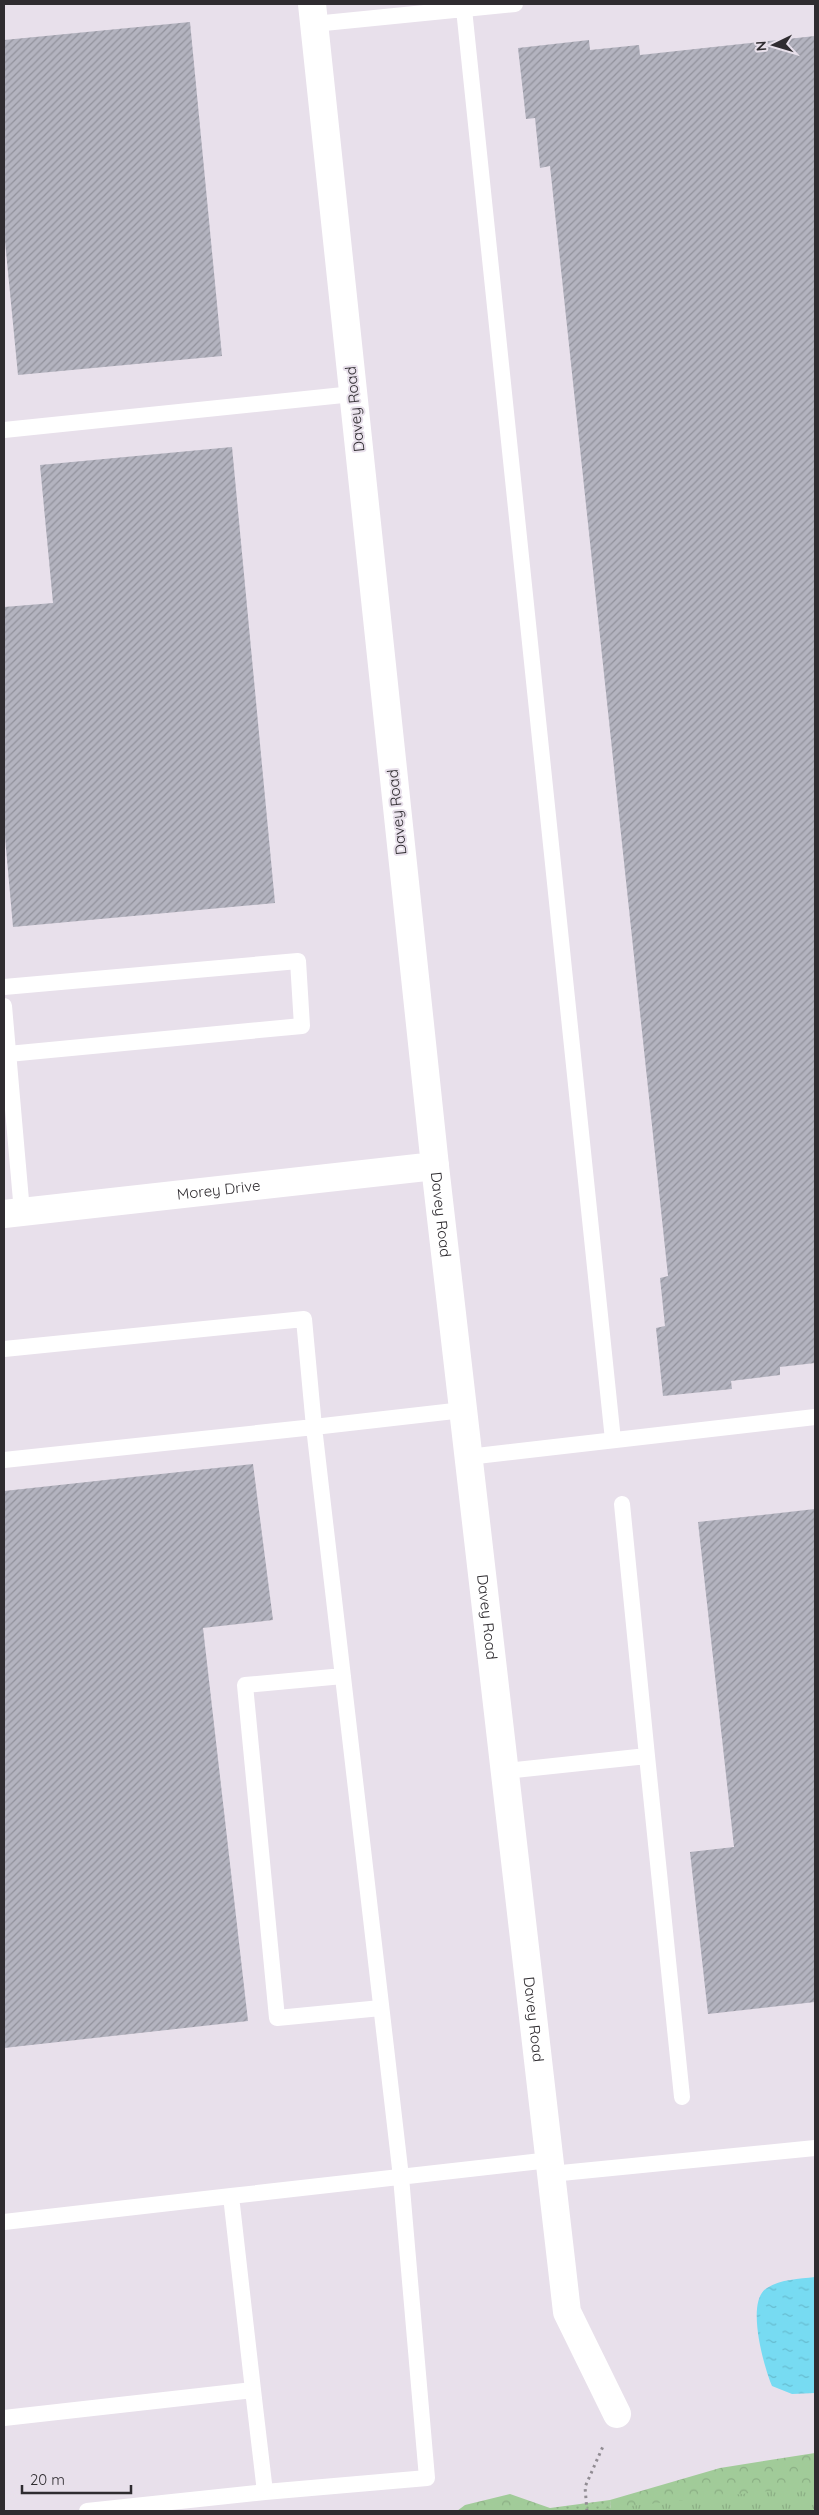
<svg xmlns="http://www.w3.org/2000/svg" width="819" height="2515" font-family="Quicksand,sans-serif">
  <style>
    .grass { fill: url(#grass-dots) }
    .forest { fill: url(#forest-crowns) }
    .park { fill: url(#park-tufts) }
    .water { fill: url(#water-ripples) }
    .building { fill: url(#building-hatch) }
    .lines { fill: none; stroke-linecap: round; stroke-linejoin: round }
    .path { stroke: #918c93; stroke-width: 3; stroke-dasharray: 2.5 4; stroke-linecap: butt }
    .service { stroke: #fff; stroke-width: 16 }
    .minor { stroke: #fff; stroke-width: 28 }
    .tertiary { stroke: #fff; stroke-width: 28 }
    .labels { text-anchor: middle; stroke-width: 4; stroke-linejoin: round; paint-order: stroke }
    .street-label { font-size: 15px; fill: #2f2c30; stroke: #e8e0eb }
  </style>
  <defs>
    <pattern id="grass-dots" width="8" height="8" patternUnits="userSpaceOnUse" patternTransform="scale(1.25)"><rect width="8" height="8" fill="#a1cb99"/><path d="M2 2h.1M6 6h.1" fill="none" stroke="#8bae84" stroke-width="1.8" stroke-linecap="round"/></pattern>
    <pattern id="forest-crowns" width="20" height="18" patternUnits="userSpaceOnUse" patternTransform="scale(1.25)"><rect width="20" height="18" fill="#a1cb99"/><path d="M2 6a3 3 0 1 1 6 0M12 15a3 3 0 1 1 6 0" fill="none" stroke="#8bae84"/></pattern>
    <pattern id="park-tufts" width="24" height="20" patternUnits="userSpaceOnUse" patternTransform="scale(1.25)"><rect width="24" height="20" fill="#a1cb99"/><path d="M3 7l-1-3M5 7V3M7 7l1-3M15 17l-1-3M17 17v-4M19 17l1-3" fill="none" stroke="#8bae84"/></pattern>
    <pattern id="water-ripples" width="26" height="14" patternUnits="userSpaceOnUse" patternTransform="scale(1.25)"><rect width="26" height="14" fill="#77dbf2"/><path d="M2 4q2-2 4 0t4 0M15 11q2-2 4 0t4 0" fill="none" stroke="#67bcd0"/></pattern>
    <pattern id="building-hatch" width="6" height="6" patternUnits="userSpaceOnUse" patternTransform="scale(1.25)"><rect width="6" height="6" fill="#b3b3bf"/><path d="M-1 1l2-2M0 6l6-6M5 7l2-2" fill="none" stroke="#92929c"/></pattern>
  </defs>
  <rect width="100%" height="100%" fill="#e8e0eb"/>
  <path class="grass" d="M610 2500 611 2511H550V2508Z"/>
  <path class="forest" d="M815 2453V2511H611L610 2500 720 2468Z
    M510 2494 550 2508V2511H457L465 2505Z"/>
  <path class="park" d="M815 2486V2511H584Z"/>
  <path class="water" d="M815 2277V2393L792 2394 772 2386C764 2367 745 2301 767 2288 781 2279 799 2279 815 2277Z"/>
  <path class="building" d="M190 22 222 356 18 375 4 231V40Z
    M815 36V1363L780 1367V1375L731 1381 732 1389 663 1396 656 1328 665 1326 660 1278 668 1276 550 166 540 168 535 118 526 119 518 48 589 40 590 50 639 45 640 55Z
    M232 447 275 903 13 927 4 826V607L53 603 40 465Z
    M253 1464 273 1620 203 1628 248 2021 4 2048V1491Z
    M815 1509V2002L708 2014 690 1852 734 1847 698 1522Z"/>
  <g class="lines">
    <path class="path" d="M587 2511 585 2487 604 2444"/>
    <path class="service" d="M464 9 613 1440
      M314 24 515 4
      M4 430 353 394
      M4 987 298 961 302 1026 8 1054
      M4 1006 22 1212
      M4 1349 304 1319 314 1427 463 1410
      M468 1457 815 1417
      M4 1460 314 1427 401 2177 427 2478 265 2492
      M622 1504 647 1756
      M343 1676 245 1685 277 2018 381 2008
      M505 1771 647 1756 682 2097
      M551 2174 815 2148
      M4 2222 231 2196
      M4 2418 253 2390 231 2196 550 2160
      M87 2511 265 2492 253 2390"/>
    <path class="minor" id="s1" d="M435 1166 567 2312 617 2414"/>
    <path class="tertiary" id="s2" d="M4 1214 435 1166 312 4"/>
  </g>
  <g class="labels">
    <g class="street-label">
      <text transform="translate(355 409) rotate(-96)" y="5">Davey Road</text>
      <text transform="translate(397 812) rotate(-96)" y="5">Davey Road</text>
      <text dy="5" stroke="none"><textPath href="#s2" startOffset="216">Morey Drive</textPath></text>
      <text dy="5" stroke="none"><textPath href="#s1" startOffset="49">Davey Road</textPath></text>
      <text dy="5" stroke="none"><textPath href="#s1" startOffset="454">Davey Road</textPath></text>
      <text dy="5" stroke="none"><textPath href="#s1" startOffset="859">Davey Road</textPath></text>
    </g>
  </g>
  <rect width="819" height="2515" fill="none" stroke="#2f2c30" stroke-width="10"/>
  <g transform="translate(774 45) rotate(265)" stroke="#e8e0eb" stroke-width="4" paint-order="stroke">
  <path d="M0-4L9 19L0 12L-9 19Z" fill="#2f2c30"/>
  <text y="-8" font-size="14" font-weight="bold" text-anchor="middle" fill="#2f2c30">N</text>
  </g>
  <path d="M22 2485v8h109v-8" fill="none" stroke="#2f2c30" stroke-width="2.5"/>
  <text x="30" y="2485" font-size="15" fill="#2f2c30" stroke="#e8e0eb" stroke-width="4" paint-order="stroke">20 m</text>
</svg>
